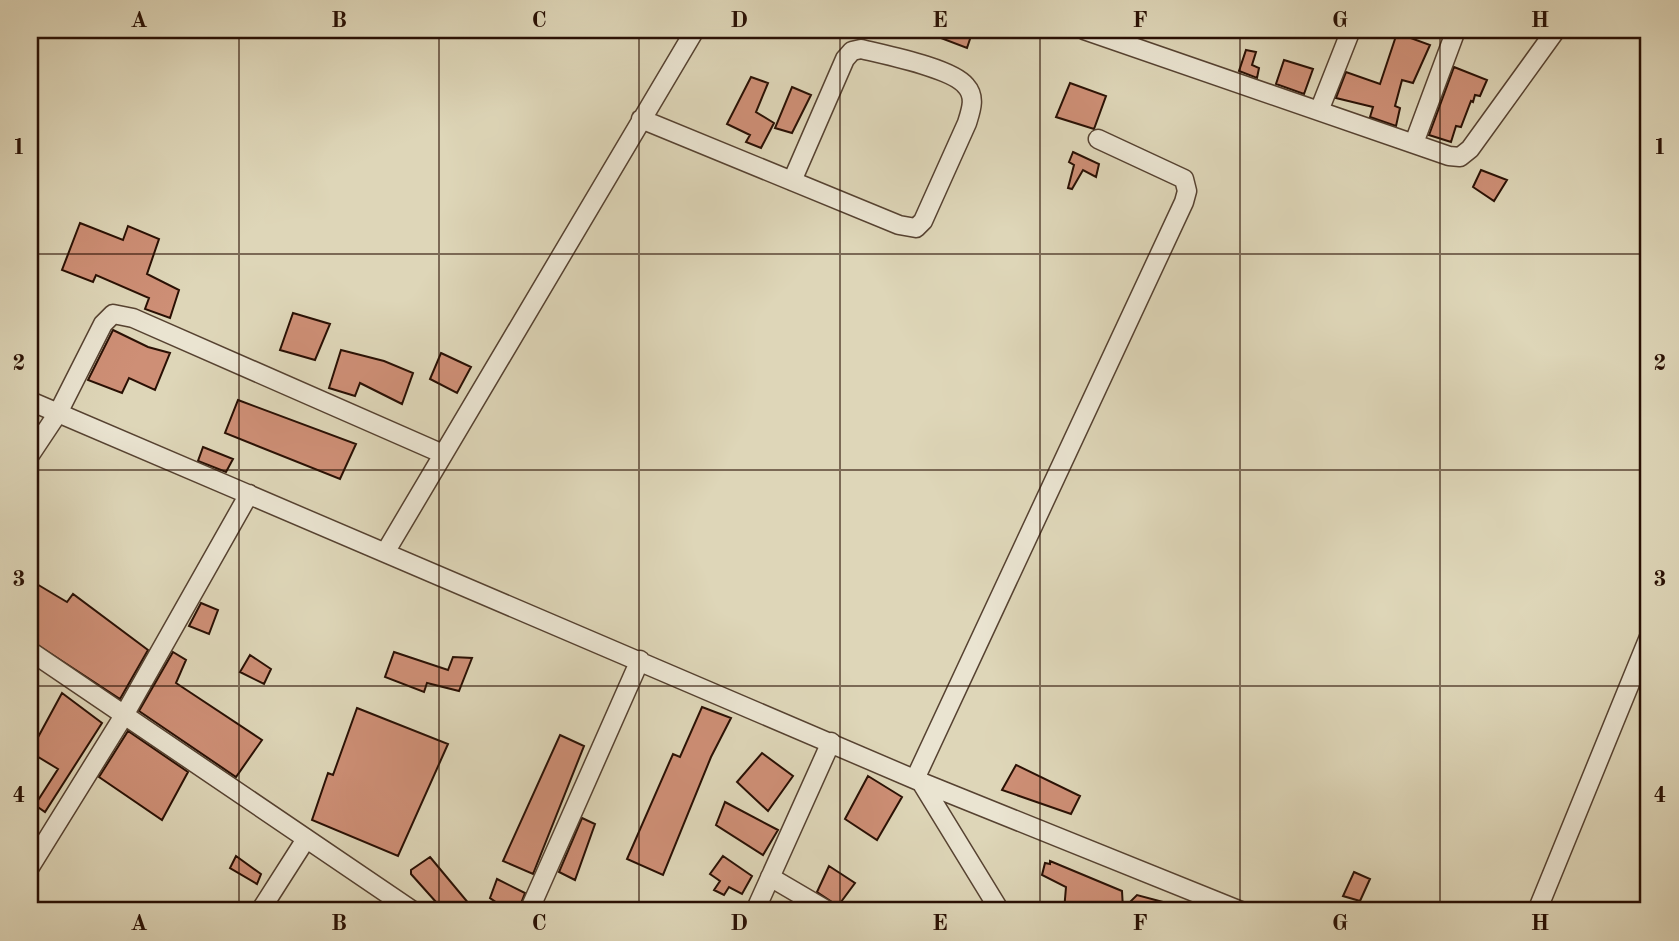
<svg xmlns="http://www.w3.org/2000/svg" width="1679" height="941" font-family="'Old Standard TT',serif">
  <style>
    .building { fill: #ce8f76; stroke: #291004; stroke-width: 2 }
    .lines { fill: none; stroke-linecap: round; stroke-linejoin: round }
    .minor-casing { stroke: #564231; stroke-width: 21 }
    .minor { stroke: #eae4d1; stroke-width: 18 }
    .grid { fill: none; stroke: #291004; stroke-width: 2; stroke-opacity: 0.55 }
    .neatline { fill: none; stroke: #291004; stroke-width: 2.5 }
    .grid-label { font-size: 23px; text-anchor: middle; font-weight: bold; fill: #291004 }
  </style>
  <rect width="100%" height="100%" fill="#ded6b8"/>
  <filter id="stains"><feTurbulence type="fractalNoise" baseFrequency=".00286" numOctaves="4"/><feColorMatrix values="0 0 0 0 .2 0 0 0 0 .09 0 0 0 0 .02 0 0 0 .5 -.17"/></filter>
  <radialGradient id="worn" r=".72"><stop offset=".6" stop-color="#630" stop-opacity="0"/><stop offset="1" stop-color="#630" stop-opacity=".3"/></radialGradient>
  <path class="building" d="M920 30H973L967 48Z
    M1397 33 1430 45 1413 83 1402 80 1395 106 1400 108 1396 126 1370 117 1373 107 1336 98 1346 72 1380 84Z
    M1246 50 1256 52 1252 65 1259 68 1257 78 1239 71Z
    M1284 60 1313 69 1304 94 1276 84Z
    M1454 67 1487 80 1480 96 1475 95 1473 102 1471 101 1461 127 1456 126 1451 142 1429 135Z
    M751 77 768 83 756 112 774 123 761 148 746 142 750 135 727 124Z
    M1070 83 1106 96 1094 129 1056 117Z
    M792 87 811 95 792 133 775 128Z
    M1073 152 1099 164 1096 177 1083 170 1072 189 1068 188 1074 165 1069 162Z
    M1481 170 1507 180 1494 201 1473 187Z
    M80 223 123 240 128 226 159 239 147 274 179 290 170 318 145 309 149 298 96 275 93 282 62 270Z
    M293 313 330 324 315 360 280 350Z
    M113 330 148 347 170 353 155 390 129 378 122 393 88 380Z
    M341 350 384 361 413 373 402 404 360 383 355 396 329 388Z
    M441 353 471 367 457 393 430 379Z
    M238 400 356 444 340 479 225 433Z
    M203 447 233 459 226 472 198 461Z
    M30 580 67 602 73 594 148 650 120 699 30 640Z
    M201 603 218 610 209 634 189 626Z
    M173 652 186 660 176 683 262 740 236 777 139 711Z
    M394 652 448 670 453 657 472 658 459 691 427 683 424 692 385 677Z
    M250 655 271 669 264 684 240 672Z
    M62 693 102 723 45 812 35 805 58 769 30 752Z
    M702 707 731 718 711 757 663 875 627 859 673 754 680 757Z
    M357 708 448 744 398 856 312 820 328 773 333 775Z
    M128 731 188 772 162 820 99 777Z
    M560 735 584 746 533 874 503 861Z
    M762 753 793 776 768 811 737 782Z
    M1016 765 1080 796 1071 814 1002 790Z
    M868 776 902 797 877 840 845 819Z
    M725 802 778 830 763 855 716 825Z
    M582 818 595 824 575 880 559 872Z
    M236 856 261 874 257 884 230 868Z
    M723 856 752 876 742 894 729 887 724 895 714 890 720 881 710 874Z
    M430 857 475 911H444L411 874V870Z
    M1050 861 1122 891 1123 909 1137 895 1163 902 1160 911H1121L1109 906 1108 911H1064L1066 887 1042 875 1045 863 1050 864Z
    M829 866 855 883 838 906 817 892Z
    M1354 872 1370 879 1360 901 1343 896Z
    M497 879 525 893 518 911H509L490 898Z"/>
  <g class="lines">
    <defs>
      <path id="minor" d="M1084 30 1449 156 1460 157 1470 149 1556 30
        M1319 111 1351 30
        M641 119 899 225 916 228 923 221 967 123C971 110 976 97 966 86 952 68 885 55 861 49L852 51 845 59 792 181
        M1414 143 1456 30
        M30 401 921 782 1241 911
        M30 455 58 413 103 324 113 314 133 318 443 454
        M386 551 695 30
        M30 651 413 911
        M915 779 1184 202 1187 191 1184 179 1098 139
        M921 782 1000 911
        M30 867 123 717 249 494
        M770 877 828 911
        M260 911 306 839
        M529 911 640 660
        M755 911 831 742
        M1537 911 1649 637"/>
    </defs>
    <use href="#minor" class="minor-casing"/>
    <use href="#minor" class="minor"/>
  </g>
  <path class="grid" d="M239 30V911M439 30V911M639 30V911M840 30V911M1040 30V911M1240 30V911M1440 30V911M30 254H1649M30 470H1649M30 686H1649"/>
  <rect width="1679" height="941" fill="none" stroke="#ded6b8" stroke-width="77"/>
  <rect x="38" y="38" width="1602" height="864" class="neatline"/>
  <g class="grid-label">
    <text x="139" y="27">A</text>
    <text x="339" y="27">B</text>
    <text x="539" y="27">C</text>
    <text x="739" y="27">D</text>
    <text x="940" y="27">E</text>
    <text x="1140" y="27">F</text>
    <text x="1340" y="27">G</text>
    <text x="1540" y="27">H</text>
    <text x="19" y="154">1</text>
    <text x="1660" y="154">1</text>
    <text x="19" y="370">2</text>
    <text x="1660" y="370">2</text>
    <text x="19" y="586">3</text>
    <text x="1660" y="586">3</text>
    <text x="19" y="802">4</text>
    <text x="1660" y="802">4</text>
    <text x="139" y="930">A</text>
    <text x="339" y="930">B</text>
    <text x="539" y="930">C</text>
    <text x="739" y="930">D</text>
    <text x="940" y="930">E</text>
    <text x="1140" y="930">F</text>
    <text x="1340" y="930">G</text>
    <text x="1540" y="930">H</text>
  </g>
  <rect width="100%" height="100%" filter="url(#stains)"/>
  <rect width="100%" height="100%" fill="url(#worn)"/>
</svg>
